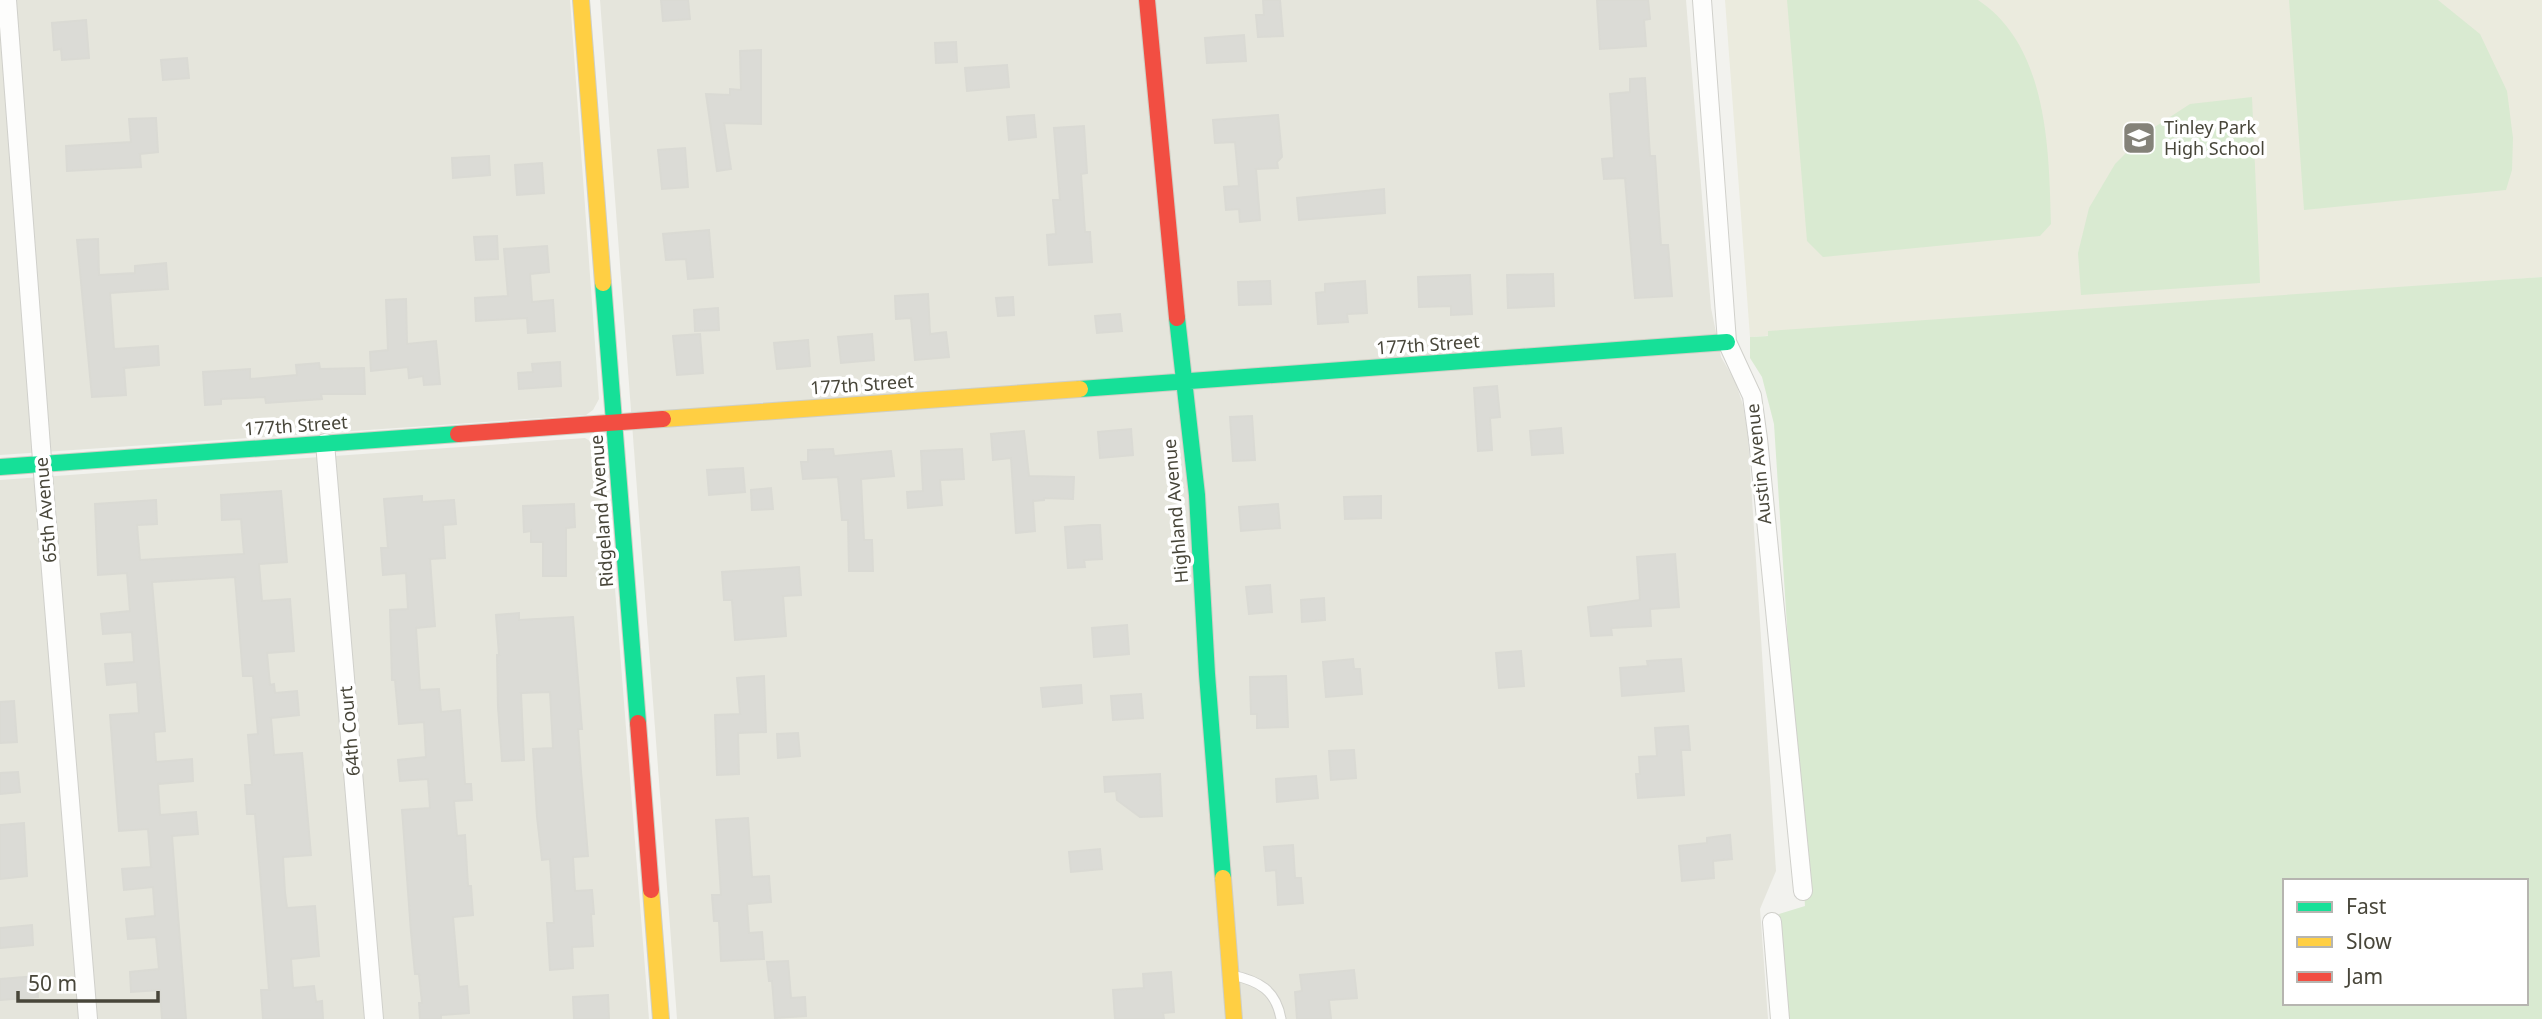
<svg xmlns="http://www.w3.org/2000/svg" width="2542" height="1019" font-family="'Noto Sans',sans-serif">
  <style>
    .residential { fill: #e5e5dc }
    .education { fill: #ebebde }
    .green { fill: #d9ead1; fill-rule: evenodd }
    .building { fill: #dbdbd6; stroke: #dadad4; stroke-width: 2 }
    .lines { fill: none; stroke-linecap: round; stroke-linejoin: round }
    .lane-casing { stroke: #d0d0cb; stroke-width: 11 }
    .street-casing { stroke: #d0d0cb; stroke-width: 20 }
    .fast-casing { stroke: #cfcfc5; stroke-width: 18 }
    .slow-casing { stroke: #cfcfc5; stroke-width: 18 }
    .jam-casing { stroke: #cfcfc5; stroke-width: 18 }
    .lane { stroke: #fdfdfc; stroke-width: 9 }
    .street { stroke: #fdfdfc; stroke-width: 18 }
    .fast { stroke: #16e098; stroke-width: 16 }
    .slow { stroke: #ffcf43; stroke-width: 16 }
    .jam { stroke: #f24e42; stroke-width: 16 }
    .labels { text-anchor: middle; stroke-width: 7; stroke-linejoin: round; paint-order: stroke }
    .poi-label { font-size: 18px; fill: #48463a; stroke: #fff; text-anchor: start }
    .street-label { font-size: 18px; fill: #48463a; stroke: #fff }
  </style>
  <rect width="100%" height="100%" fill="#f2f2ee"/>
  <path class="residential" d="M0 0H570L599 399 593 410 586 415 0 455Z
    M600 0H1686L1711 308 1721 357 1735 381 1743 405 1748 436 1776 871 1760 909 1768 1019H677Z
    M585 438 595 444 602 451 605 462 649 1019H0V480Z"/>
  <path class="education" d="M1725 0H2542V277L1750 337Z"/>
  <path class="green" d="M1787 0H1978C2048 46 2049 150 2051 224L2040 236 1823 257 1807 241Z
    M2289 0H2438L2480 34 2507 91 2513 138 2512 170 2506 190 2304 210Z
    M2252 97 2260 283 2081 295 2078 253 2089 208 2115 164 2147 132 2190 104Z
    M2542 277V1019H1788L1779 914 1805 906 1774 424 1762 377 1750 358V337L1768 336V331ZM2285 881H2526V1003H2285Z"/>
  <path class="building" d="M661 0H688L690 19 663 21Z
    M1263 0H1280L1283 36 1258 37 1256 15H1264Z
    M1597 0H1648L1650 19 1644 20 1646 46 1600 49Z
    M86 20 89 58 62 60 61 49 54 50 52 23Z
    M1244 35 1246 61 1207 63 1205 38Z
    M956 42 957 62 936 63 935 43Z
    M761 50V124L724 123 731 169 717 171 706 94 730 95V89L741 90 740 51Z
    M187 58 189 78 163 80 161 60Z
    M1007 65 1009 87 967 91 965 68Z
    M1645 78 1650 156H1655L1661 245H1668L1672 296 1635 298 1625 178 1604 179 1602 159 1614 158 1610 94 1630 92V79Z
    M1034 115 1036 137 1009 140 1007 117Z
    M1278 115 1282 157 1277 162 1278 168 1256 169 1260 220 1240 222 1239 209 1226 210 1224 187 1239 186 1235 142 1215 143 1213 120Z
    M156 118 158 152 140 154 141 167 67 171 66 146 131 142 129 119Z
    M1084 126 1087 173 1081 174 1085 232H1090L1092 262 1049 265 1047 235 1056 234 1053 200H1060L1054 128Z
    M685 148 688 187 662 189 658 150Z
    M489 156 490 175 453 178 452 158Z
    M542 163 544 193 517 195 515 165Z
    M1384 189 1385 213 1299 220 1297 198Z
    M709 230 713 277 688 279 686 259 666 260 663 234Z
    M497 236 498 259 476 260 474 237Z
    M98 239 99 275 135 273V266L166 263 168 289 110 293 114 349 158 346 159 365 124 368 126 395 92 397 77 240Z
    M547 246 549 272 530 274 532 302 553 300 555 331 528 333 527 318 476 321 475 298 508 296 504 249Z
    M1553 274 1554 306 1508 308 1507 275Z
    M1470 275 1472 314 1451 315V306L1419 307 1418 277Z
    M1270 281 1271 304 1239 305 1238 282Z
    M1365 281 1367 313 1347 314 1348 322 1318 324 1316 293 1325 292V284Z
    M928 294 930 334 946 332 949 357 915 360 911 318 896 319 895 296Z
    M1013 297 1014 315 998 316 996 298Z
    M406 299 407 344 436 341 440 384 424 385 423 376 409 378 408 367 371 371 370 352 388 350 386 300Z
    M718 308 719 330 695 331 694 310Z
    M1120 314 1122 331 1097 333 1095 316Z
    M700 334 703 373 677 375 673 336Z
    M872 334 874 360 841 363 838 337Z
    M808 340 810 366 777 369 774 343Z
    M560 362 561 386 519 389 518 373 533 372 532 364Z
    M319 363 320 369 364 368 365 394H321L322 399 266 403 265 397 221 399V404L205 405 203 372 250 369V379L297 375 296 365Z
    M1497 386 1500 417 1490 418 1492 450 1478 451 1474 388Z
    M1252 416 1255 460 1233 461 1230 417Z
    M1561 428 1563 453 1532 455 1530 431Z
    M1131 429 1133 455 1100 458 1098 432Z
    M1024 431 1029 476 1074 477 1073 499 1044 498V500L1033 501 1035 531 1016 533 1011 458 993 460 991 434Z
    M833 449 834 456 891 451 894 476 861 479 864 540H872L873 571H849L848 520H842L838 477 803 479 801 462H808V450Z
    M962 449 964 479 940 480 942 505 908 508 907 492 923 491 921 451Z
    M743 468 745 492 709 495 707 470Z
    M771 488 773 509 752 510 751 490Z
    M281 491 287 562 259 564 262 601 290 599 294 651 267 653 270 685 274 684 275 693 297 691 299 715 271 718 274 755 302 753 311 855 283 857 285 893 287 908 315 906 319 956 291 959 293 988 314 986 316 1002 322 1001 323 1019H263L261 990H269L260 874 255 814H247L245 785H252L248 735 258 734 253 676H243L235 577 152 582 165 731 154 732 156 762 192 759 193 781 158 784 160 815 196 812 198 834 172 836 186 1019H162L160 990 131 992 130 972 159 969 156 937 128 939 126 919 155 916 153 887 124 890 122 869 151 867 148 829 119 831 110 715 139 713 137 682 107 685 105 664 134 662 132 632 103 634 101 614 130 611 127 573 98 575 95 504 156 500 157 524 137 525 140 560 244 554 241 519 222 520 221 495Z
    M422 496V502L454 500 456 524 443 525 445 558 430 559 435 626 416 628 420 690 439 689 441 712 460 710 465 784H471L472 800 454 801 457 836 465 835 468 886H471L473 915 453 917 459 987 467 986 469 1013 441 1015V1019H420L419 1003H422L419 974H415L411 932 402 810 430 808 428 779 400 781 398 760 426 757 424 722 399 724 395 680H392L390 610 408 609 406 573 383 575 381 548H388L384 499Z
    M1381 496V518L1345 519 1344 497Z
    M574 504 575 527 566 528V576H543V542H531V531L524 532 523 506Z
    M1278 504 1280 528 1241 531 1239 507Z
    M1091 525H1100L1102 559 1084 560 1085 567 1068 568 1065 527Z
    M1675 554 1679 607 1650 609 1651 626 1611 628 1612 635 1591 636 1588 607 1640 600 1637 557Z
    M799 567 801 595 783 596 786 636 735 640 732 600H724L722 572Z
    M1270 585 1272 612 1249 614 1246 587Z
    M1324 598 1325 620 1302 622 1301 600Z
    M519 613V620L573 617 582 729H578L581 771 588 856 573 857 575 891 592 890 594 914H591L593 946 572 947 573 968 550 970 547 923H554L550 859 542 860 537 817 533 749 553 748 550 692 521 693 524 760 502 761 498 707 497 655H499L496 615Z
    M1127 625 1129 654 1094 657 1092 628Z
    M1521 651 1524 686 1499 688 1496 653Z
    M1353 659 1354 669H1360L1362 694 1326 697 1323 662Z
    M1681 659 1684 691 1622 696 1620 668 1648 666 1647 661Z
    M764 676 766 732 738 733 739 774 717 775 715 715 740 714 737 678Z
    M1286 676 1288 727 1257 728V714H1251L1250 677Z
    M1081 685 1082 703 1043 707 1041 688Z
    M1141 694 1143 718 1113 720 1111 696Z
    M14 701 17 742 0 743V702Z
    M1688 726 1690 750H1681L1684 795 1638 798 1636 774H1640L1639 757 1657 756 1655 728Z
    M798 733 800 756 778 758 777 734Z
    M1354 750 1356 778 1331 780 1329 751Z
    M18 772 20 792 0 794V773Z
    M1160 774 1162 816 1140 817 1117 800 1116 791 1105 792 1104 777Z
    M1316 776 1318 798 1277 802 1276 779Z
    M748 818 752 877 769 876 771 902 747 904 749 933 762 932 764 959 721 961 719 921H714L712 895H721L716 820Z
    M24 823 27 876 0 879V825Z
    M1730 835 1732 859 1713 861 1714 878 1682 881 1679 846 1707 843V838Z
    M1293 845 1295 878H1301L1303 903 1278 905 1276 870 1266 871 1264 847Z
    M1100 849 1102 869 1071 872 1069 852Z
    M32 925 33 945 0 948V928Z
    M788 961 791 998 805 997 806 1016 775 1018 772 981H769L767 962Z
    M1354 970 1357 998 1329 1000 1331 1019H1297L1295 992 1302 991 1300 975Z
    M1171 972 1174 1012 1163 1013 1164 1019H1115L1113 990 1144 988 1143 974Z
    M36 976 38 997 0 1000V979Z
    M608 995 609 1019H574L573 997Z"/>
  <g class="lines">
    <defs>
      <path id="lane" d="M1232 975C1259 981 1276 990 1281 1019"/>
      <path id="street" d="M7 0 44 486 88 1019
        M1702 0 1727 342 1752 396 1758 439 1803 891
        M325 443 374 1019
        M1772 922 1780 1019"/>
      <path id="fast" d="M603 283 638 723
        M1177 318 1197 495 1207 674 1223 878
        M1080 389 1727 342
        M0 467 458 434"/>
      <path id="slow" d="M581 0 603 283
        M663 419 1080 389
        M1223 878 1234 1019
        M651 890 661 1019"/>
      <path id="jam" d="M1147 0 1177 318
        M458 434 663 419
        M638 723 651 890"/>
    </defs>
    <use href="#lane" class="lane-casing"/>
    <use href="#street" class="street-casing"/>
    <use href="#fast" class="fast-casing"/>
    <use href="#slow" class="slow-casing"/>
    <use href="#jam" class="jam-casing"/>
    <use href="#lane" class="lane"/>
    <use href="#street" class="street"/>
    <use href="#fast" class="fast"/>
    <use href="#slow" class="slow"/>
    <use href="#jam" class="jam"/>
  </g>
  <defs>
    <symbol id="school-square" viewBox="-11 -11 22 22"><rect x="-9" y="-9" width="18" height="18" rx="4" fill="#848279" stroke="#fff"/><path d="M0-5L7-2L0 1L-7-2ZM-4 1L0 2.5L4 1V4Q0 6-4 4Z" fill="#fff"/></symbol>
  </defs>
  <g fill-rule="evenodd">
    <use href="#school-square" x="2120" y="119" width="38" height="38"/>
  </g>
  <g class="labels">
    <g class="poi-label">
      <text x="2164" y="134">Tinley Park<tspan x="2164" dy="21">High School</tspan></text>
    </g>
    <g class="street-label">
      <text transform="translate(1428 345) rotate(-4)" y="6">177th Street</text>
      <text transform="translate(862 385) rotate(-4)" y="6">177th Street</text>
      <text transform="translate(296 426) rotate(-4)" y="6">177th Street</text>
      <text transform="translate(1759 464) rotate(-96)" y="6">Austin Avenue</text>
      <text transform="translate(46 510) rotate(-95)" y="6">65th Avenue</text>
      <text transform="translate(602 511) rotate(-94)" y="6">Ridgeland Avenue</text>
      <text transform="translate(1176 511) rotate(-95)" y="6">Highland Avenue</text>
      <text transform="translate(350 731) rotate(-95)" y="6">64th Court</text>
    </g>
  </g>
  <rect x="2283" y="879" width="245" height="126" fill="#ffffff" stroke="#b6b5b0" stroke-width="2"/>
  <rect x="2297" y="902" width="35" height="10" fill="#16e098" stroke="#b6b5b0" stroke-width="2"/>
  <text x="2346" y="914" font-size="21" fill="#48463a">Fast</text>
  <rect x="2297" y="937" width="35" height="10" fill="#ffcf43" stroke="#b6b5b0" stroke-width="2"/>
  <text x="2346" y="949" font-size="21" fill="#48463a">Slow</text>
  <rect x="2297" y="972" width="35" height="10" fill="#f24e42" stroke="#b6b5b0" stroke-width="2"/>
  <text x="2346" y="984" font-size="21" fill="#48463a">Jam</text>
  <path d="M18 991v10h140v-10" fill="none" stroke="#48463a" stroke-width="3.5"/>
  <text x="28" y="991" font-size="21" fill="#48463a" stroke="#ffffff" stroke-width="5" paint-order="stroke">50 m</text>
</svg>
